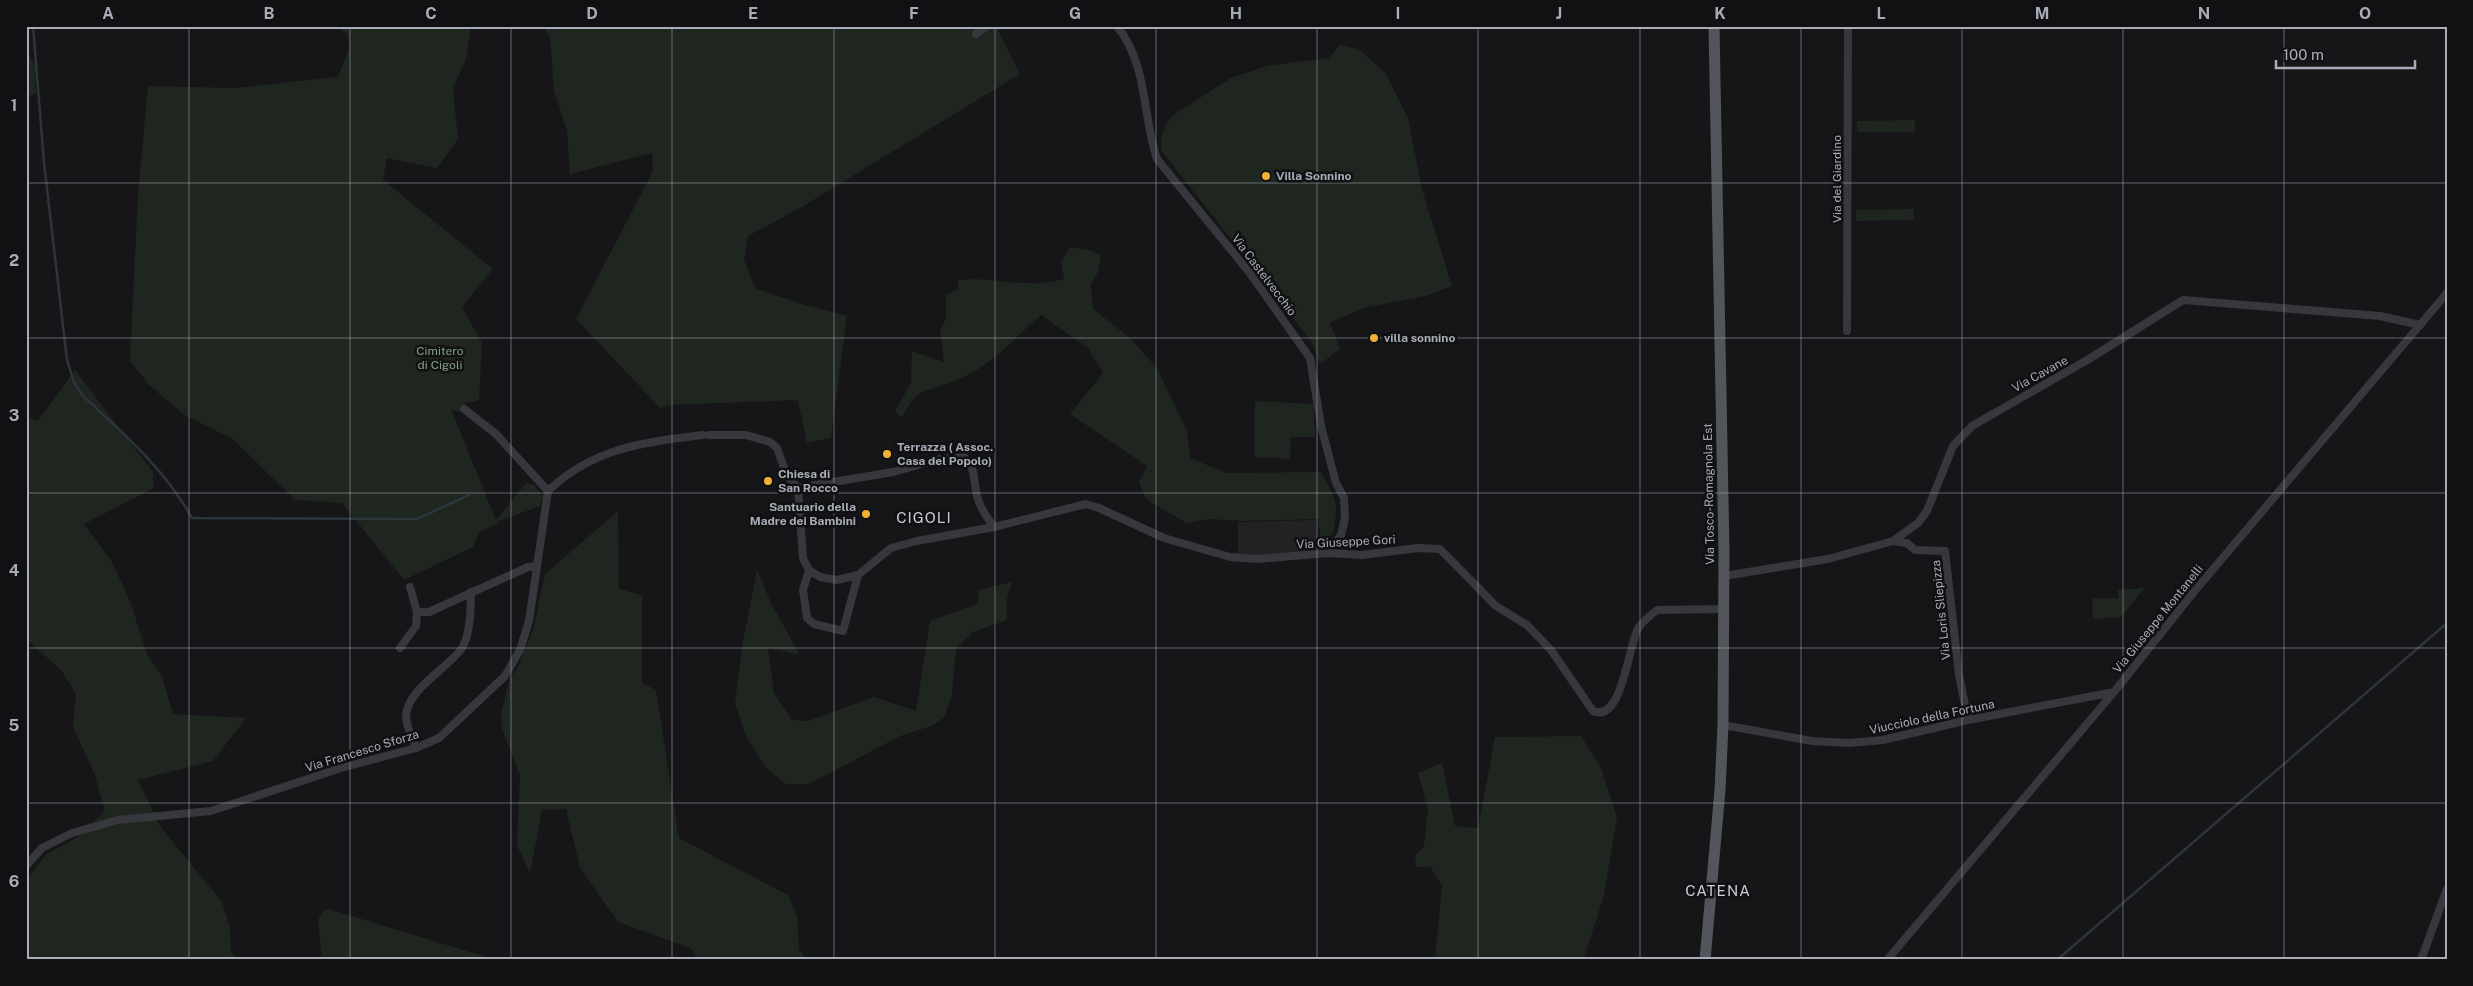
<svg xmlns="http://www.w3.org/2000/svg" width="2473" height="986" font-family="'Public Sans',sans-serif">
  <style>
    .built { fill: #222225 }
    .green { fill: #1e261f }
    .lines { fill: none; stroke-linecap: round; stroke-linejoin: round }
    .stream { stroke: #2c353c; stroke-width: 2.5 }
    .street { stroke: #37383d; stroke-width: 8 }
    .primary { stroke: #53555c; stroke-width: 11 }
    .grid { fill: none; stroke: #a8adb8; stroke-width: 1; stroke-opacity: 0.55 }
    .poi-dot { fill: #f2b134; stroke: #111113; stroke-width: 2 }
    .labels { text-anchor: middle; stroke-width: 5; stroke-linejoin: round; paint-order: stroke }
    .poi-label { font-size: 12px; font-weight: bold; fill: #a8adb8; stroke: #111113; text-anchor: start }
    .street-label { font-size: 12px; fill: #a8adb8; stroke: #111113 }
    .park-label { font-size: 12px; fill: #7fa381; stroke: #111113 }
    .quarter-label { font-size: 15px; letter-spacing: 1px; fill: #c9ccd4; stroke: #111113 }
    .neatline { fill: none; stroke: #a8adb8; stroke-width: 2 }
    .grid-label { font-size: 16px; text-anchor: middle; font-weight: bold; fill: #a8adb8 }
  </style>
  <rect width="100%" height="100%" fill="#161618"/>
  <path class="built" d="M1316 520 1318 548 1309 552 1256 556 1238 554V522Z"/>
  <path class="green" d="M336 26H471L466 59 453 88 458 139 437 168 387 158 383 180 493 269 462 307 482 343 479 400 467 403 459 412 451 409 496 520 526 483 534 485 543 497 540 506 497 522 498 524 479 532 473 547 404 580 342 503 295 500 233 439 183 414 149 385 130 361 138 195 148 86 235 88 338 77 349 48 347 34Z
    M543 26H996L1020 74 800 208 748 236 744 259 755 288 802 304 847 316 831 438 807 443 798 400 672 405 660 408 576 319 653 171 652 153 570 174 567 131 554 90 550 38Z
    M1339 45 1359 49 1386 74 1408 118 1422 189 1452 286 1425 296 1363 308 1330 323 1340 349 1320 364 1311 341 1161 150C1160 136 1164 125 1173 115L1231 78 1267 66 1329 58Z
    M26 49 35 65 36 94 26 96Z
    M1915 120V132H1857V121Z
    M1914 209V220L1856 221V210Z
    M1070 247 1089 250 1101 255 1098 272 1091 284 1093 309 1130 338 1157 368 1187 431 1190 458 1226 473 1321 472C1336 498 1340 505 1332 535L1321 538 1318 519 1244 521 1208 519 1186 523 1146 499 1139 482 1147 466 1070 414 1103 373 1087 347 1041 315C1021 332 1003 353 980 368 971 373 961 378 952 382 924 393 917 387 902 418L895 411 911 383 912 351 944 362 940 331 946 318V295L958 289V280C993 276 1030 290 1064 279L1061 262Z
    M75 370 153 472 154 488 84 524 112 562 130 601 147 654 162 676 173 714 246 718 213 761 138 780 160 826 222 902 230 927 231 952 237 960H26V880L47 854 76 838 105 811 95 775 73 727 76 694 61 670 26 639V417L38 421Z
    M1255 401 1313 404 1315 437H1291L1290 459 1255 457Z
    M618 511 619 589 642 595V683L656 690 679 838 788 895 797 916 799 950 808 960H700L690 948 618 922 580 868 566 809 542 810 530 874 517 845 520 775 502 729 501 714 510 677 518 667 534 627 545 574Z
    M757 570 771 603 800 655 768 648 774 693 792 720 808 721 874 697 916 711 930 621 977 604 979 590 1012 582 1007 598V620L973 632 956 649 952 695 944 718 931 726 900 736 809 784H786L766 768 746 736 735 703 742 647Z
    M2145 588 2121 617 2093 619 2092 599 2118 598V590Z
    M1581 736 1601 767 1617 818 1604 896 1583 960H1435L1442 885 1430 867H1415L1416 855 1424 846 1428 809 1418 773 1442 763 1455 826 1478 828 1495 737Z
    M328 909H329L496 960H322L318 920 323 911Z"/>
  <g class="lines">
    <path class="stream" d="M33 26 44 163 67 360 74 382 82 395C124 434 164 468 192 518L417 519 469 495
      M2057 960 2447 623"/>
    <path class="street" d="M1117 26C1148 65 1142 114 1157 159L1249 272 1310 358 1321 426 1336 483 1344 498 1345 518 1341 535 1328 553
      M976 34 987 26
      M1847 331 1848 26
      M464 409 496 434 548 491
      M709 435H746L770 442 777 448 787 476 798 488 803 558 809 570 820 577 837 580 858 575 891 548 917 541 994 527 1086 504 1099 508 1164 538 1230 557 1258 559 1328 553 1362 555 1418 548 1440 549 1496 606 1527 625 1551 650 1593 711C1623 724 1628 643 1639 627 1643 621 1651 615 1657 610L1724 609
      M798 488 893 472 940 459 964 457C976 470 973 475 976 491 978 505 986 516 994 527
      M1893 541 1907 543 1915 550 1945 551 1959 675 1968 720
      M809 570 803 590 807 618 814 624 843 631 858 575
      M1724 576 1828 559 1893 541 1918 523 1927 511 1953 446 1972 426 2089 359 2183 300 2380 316 2420 325
      M410 587 417 612
      M400 648 416 626 417 612H429L528 567 537 566
      M1723 725 1812 741 1849 743 1883 740 1968 720 2114 692
      M416 748C412 738 406 726 406 715 408 689 447 669 462 648 470 636 471 607 471 592
      M26 866 42 848 72 833 118 820 211 811 341 768 416 748 439 738 505 676 520 650 529 621 548 491C593 448 644 442 703 435
      M1887 960 2114 692 2193 593 2447 293
      M2421 960 2447 889"/>
    <path class="primary" d="M1705 960 1720 790 1723 725 1724 553 1714 26"/>
  </g>
  <path class="grid" d="M189 26V960M350 26V960M511 26V960M672 26V960M834 26V960M995 26V960M1156 26V960M1317 26V960M1478 26V960M1640 26V960M1801 26V960M1962 26V960M2123 26V960M2284 26V960M26 183H2447M26 338H2447M26 493H2447M26 648H2447M26 803H2447"/>
  <g class="poi-dot">
    <circle cx="1266" cy="176" r="5"/>
    <circle cx="1374" cy="338" r="5"/>
    <circle cx="887" cy="454" r="5"/>
    <circle cx="768" cy="481" r="5"/>
    <circle cx="866" cy="514" r="5"/>
  </g>
  <g class="labels">
    <g class="poi-label">
      <text x="1276" y="180">Villa Sonnino</text>
      <text x="1384" y="342">villa sonnino</text>
      <text x="897" y="451">Terrazza ( Assoc.<tspan x="897" dy="14">Casa del Popolo)</tspan></text>
      <text x="778" y="478">Chiesa di<tspan x="778" dy="14">San Rocco</tspan></text>
      <text x="856" y="511" text-anchor="end">Santuario della<tspan x="856" dy="14">Madre dei Bambini</tspan></text>
    </g>
    <g class="street-label">
      <text transform="translate(1837 179) rotate(-90)" y="4">Via del Giardino</text>
      <text transform="translate(1264 275) rotate(53)" y="4">Via Castelvecchio</text>
      <text transform="translate(2040 374) rotate(-29)" y="4">Via Cavane</text>
      <text transform="translate(1709 494) rotate(-91)" y="4">Via Tosco-Romagnola Est</text>
      <text transform="translate(1346 542) rotate(-3)" y="4">Via Giuseppe Gori</text>
      <text transform="translate(1941 610) rotate(-96)" y="4">Via Loris Sliepizza</text>
      <text transform="translate(2158 619) rotate(-51)" y="4">Via Giuseppe Montanelli</text>
      <text transform="translate(1932 717) rotate(-12)" y="4">Viucciolo della Fortuna</text>
      <text transform="translate(362 751) rotate(-17)" y="4">Via Francesco Sforza</text>
    </g>
    <g class="park-label">
      <text x="440" y="355">Cimitero<tspan x="440" dy="14">di Cigoli</tspan></text>
    </g>
    <g class="quarter-label">
      <text x="924" y="523">CIGOLI</text>
      <text x="1718" y="896">CATENA</text>
    </g>
  </g>
  <rect width="2473" height="986" fill="none" stroke="#111113" stroke-width="55"/>
  <path d="M2276 60v8h139v-8" fill="none" stroke="#a8adb8" stroke-width="2.5"/>
  <text x="2283" y="60" font-size="15" fill="#a8adb8" stroke="#111113" stroke-width="4" paint-order="stroke">100 m</text>
  <rect x="28" y="28" width="2418" height="930" class="neatline"/>
  <g class="grid-label">
    <text x="108" y="19">A</text>
    <text x="269" y="19">B</text>
    <text x="431" y="19">C</text>
    <text x="592" y="19">D</text>
    <text x="753" y="19">E</text>
    <text x="914" y="19">F</text>
    <text x="1075" y="19">G</text>
    <text x="1236" y="19">H</text>
    <text x="1398" y="19">I</text>
    <text x="1559" y="19">J</text>
    <text x="1720" y="19">K</text>
    <text x="1881" y="19">L</text>
    <text x="2042" y="19">M</text>
    <text x="2204" y="19">N</text>
    <text x="2365" y="19">O</text>
    <text x="14" y="111">1</text>
    <text x="14" y="266">2</text>
    <text x="14" y="421">3</text>
    <text x="14" y="576">4</text>
    <text x="14" y="731">5</text>
    <text x="14" y="887">6</text>
  </g>
</svg>
